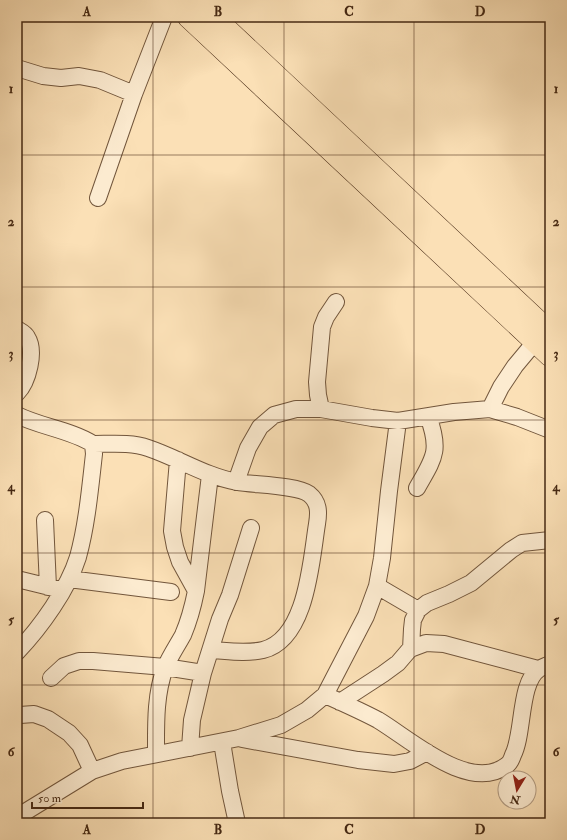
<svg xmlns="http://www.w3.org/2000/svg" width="567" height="840" font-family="'IM FELL Double Pica',serif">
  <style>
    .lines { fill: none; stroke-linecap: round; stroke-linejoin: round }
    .minor-casing { stroke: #72563c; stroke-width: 18 }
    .major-casing { stroke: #452813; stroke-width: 22 }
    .minor { stroke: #fcebd0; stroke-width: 16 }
    .major { stroke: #fbe0b6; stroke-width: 21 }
    .grid { fill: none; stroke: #452813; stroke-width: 1; stroke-opacity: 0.55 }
    .neatline { fill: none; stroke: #452813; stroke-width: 1.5 }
    .grid-label { font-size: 13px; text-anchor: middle; font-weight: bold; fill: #452813 }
  </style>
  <rect width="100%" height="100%" fill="#fbe0b6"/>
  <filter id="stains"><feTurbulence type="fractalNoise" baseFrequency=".005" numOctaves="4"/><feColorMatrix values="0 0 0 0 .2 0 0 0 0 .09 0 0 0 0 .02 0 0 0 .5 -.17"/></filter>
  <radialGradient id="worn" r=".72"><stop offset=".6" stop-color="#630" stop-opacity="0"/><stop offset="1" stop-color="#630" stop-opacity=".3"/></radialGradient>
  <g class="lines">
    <defs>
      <path id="minor" d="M17 68 43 76 61 78 79 76 100 80 134 94
        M98 198 134 94 164 17
        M17 329C20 331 25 333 27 337 36 351 28 382 17 393
        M321 409 318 395 317 382 322 327 326 317 336 302
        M490 409 501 387 515 366 535 342
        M17 415C41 427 71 430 93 444L94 454C90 489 87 524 78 557 68 589 41 627 17 652
        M93 444C111 444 131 442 148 448 178 458 205 476 237 482 254 485 297 485 309 494 319 502 319 512 317 524 311 561 307 639 263 650 246 654 228 651 211 650
        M178 460 172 531 175 547 180 562 196 591
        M236 482 248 448 260 427 274 415 296 409H321L372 418 398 421 454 412 490 409 517 417 550 430
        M417 488C434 458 441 451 428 416
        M45 520 48 587
        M17 579 58 589
        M69 579 171 592
        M377 586 418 610
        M411 649 412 629 413 620 418 610 427 603 449 594 471 583 511 550 522 543 550 540
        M51 678 64 666 79 661H93L165 667 203 673
        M325 695C343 703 361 711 378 720 410 739 470 794 507 765 510 763 512 758 513 755 524 734 519 682 539 669 542 667 546 666 550 664
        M340 702 383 674 398 663 410 649 426 643 444 644 538 669
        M20 715 34 714 48 719 69 733 80 745 92 771
        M242 739 358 760 394 764 410 761 427 752
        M222 742 230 791 237 823
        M190 748 192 720 203 673 220 619 230 595 251 528
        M156 754C156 725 155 695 165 668 170 656 177 646 183 635 189 621 193 606 196 591L210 475
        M17 817 92 771 122 761 239 738 281 725 307 710 325 695 366 616 377 586 382 558 389 491 398 421"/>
      <path id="major" d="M188 17 550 356
        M214 17 550 332"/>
    </defs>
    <use href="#minor" class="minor-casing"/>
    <use href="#major" class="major-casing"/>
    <use href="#minor" class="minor"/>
    <use href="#major" class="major"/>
  </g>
  <path class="grid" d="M153 17V823M284 17V823M414 17V823M17 155H550M17 287H550M17 420H550M17 553H550M17 685H550"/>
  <rect width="567" height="840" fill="none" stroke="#fbe0b6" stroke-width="44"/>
  <g transform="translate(517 790) rotate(190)"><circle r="19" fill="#fcebd0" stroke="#b39d84"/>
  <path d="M0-3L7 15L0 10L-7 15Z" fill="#8f2418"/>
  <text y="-6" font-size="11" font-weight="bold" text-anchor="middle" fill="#452813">N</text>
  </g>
  <path d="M32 802v6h111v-6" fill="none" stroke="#452813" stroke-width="2"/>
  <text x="38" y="802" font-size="12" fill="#452813" stroke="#fcebd0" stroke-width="3" paint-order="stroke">50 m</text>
  <rect x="22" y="22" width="523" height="796" class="neatline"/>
  <g class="grid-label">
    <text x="87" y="16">A</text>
    <text x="218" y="16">B</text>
    <text x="349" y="16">C</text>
    <text x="480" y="16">D</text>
    <text x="11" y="93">1</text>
    <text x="556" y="93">1</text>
    <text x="11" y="226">2</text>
    <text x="556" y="226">2</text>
    <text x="11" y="358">3</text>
    <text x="556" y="358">3</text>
    <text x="11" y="491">4</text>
    <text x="556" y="491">4</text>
    <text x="11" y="624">5</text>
    <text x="556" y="624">5</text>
    <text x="11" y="756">6</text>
    <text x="556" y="756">6</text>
    <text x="87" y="834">A</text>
    <text x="218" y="834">B</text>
    <text x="349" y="834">C</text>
    <text x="480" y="834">D</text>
  </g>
  <rect width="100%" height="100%" filter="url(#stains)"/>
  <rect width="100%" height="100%" fill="url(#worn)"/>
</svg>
